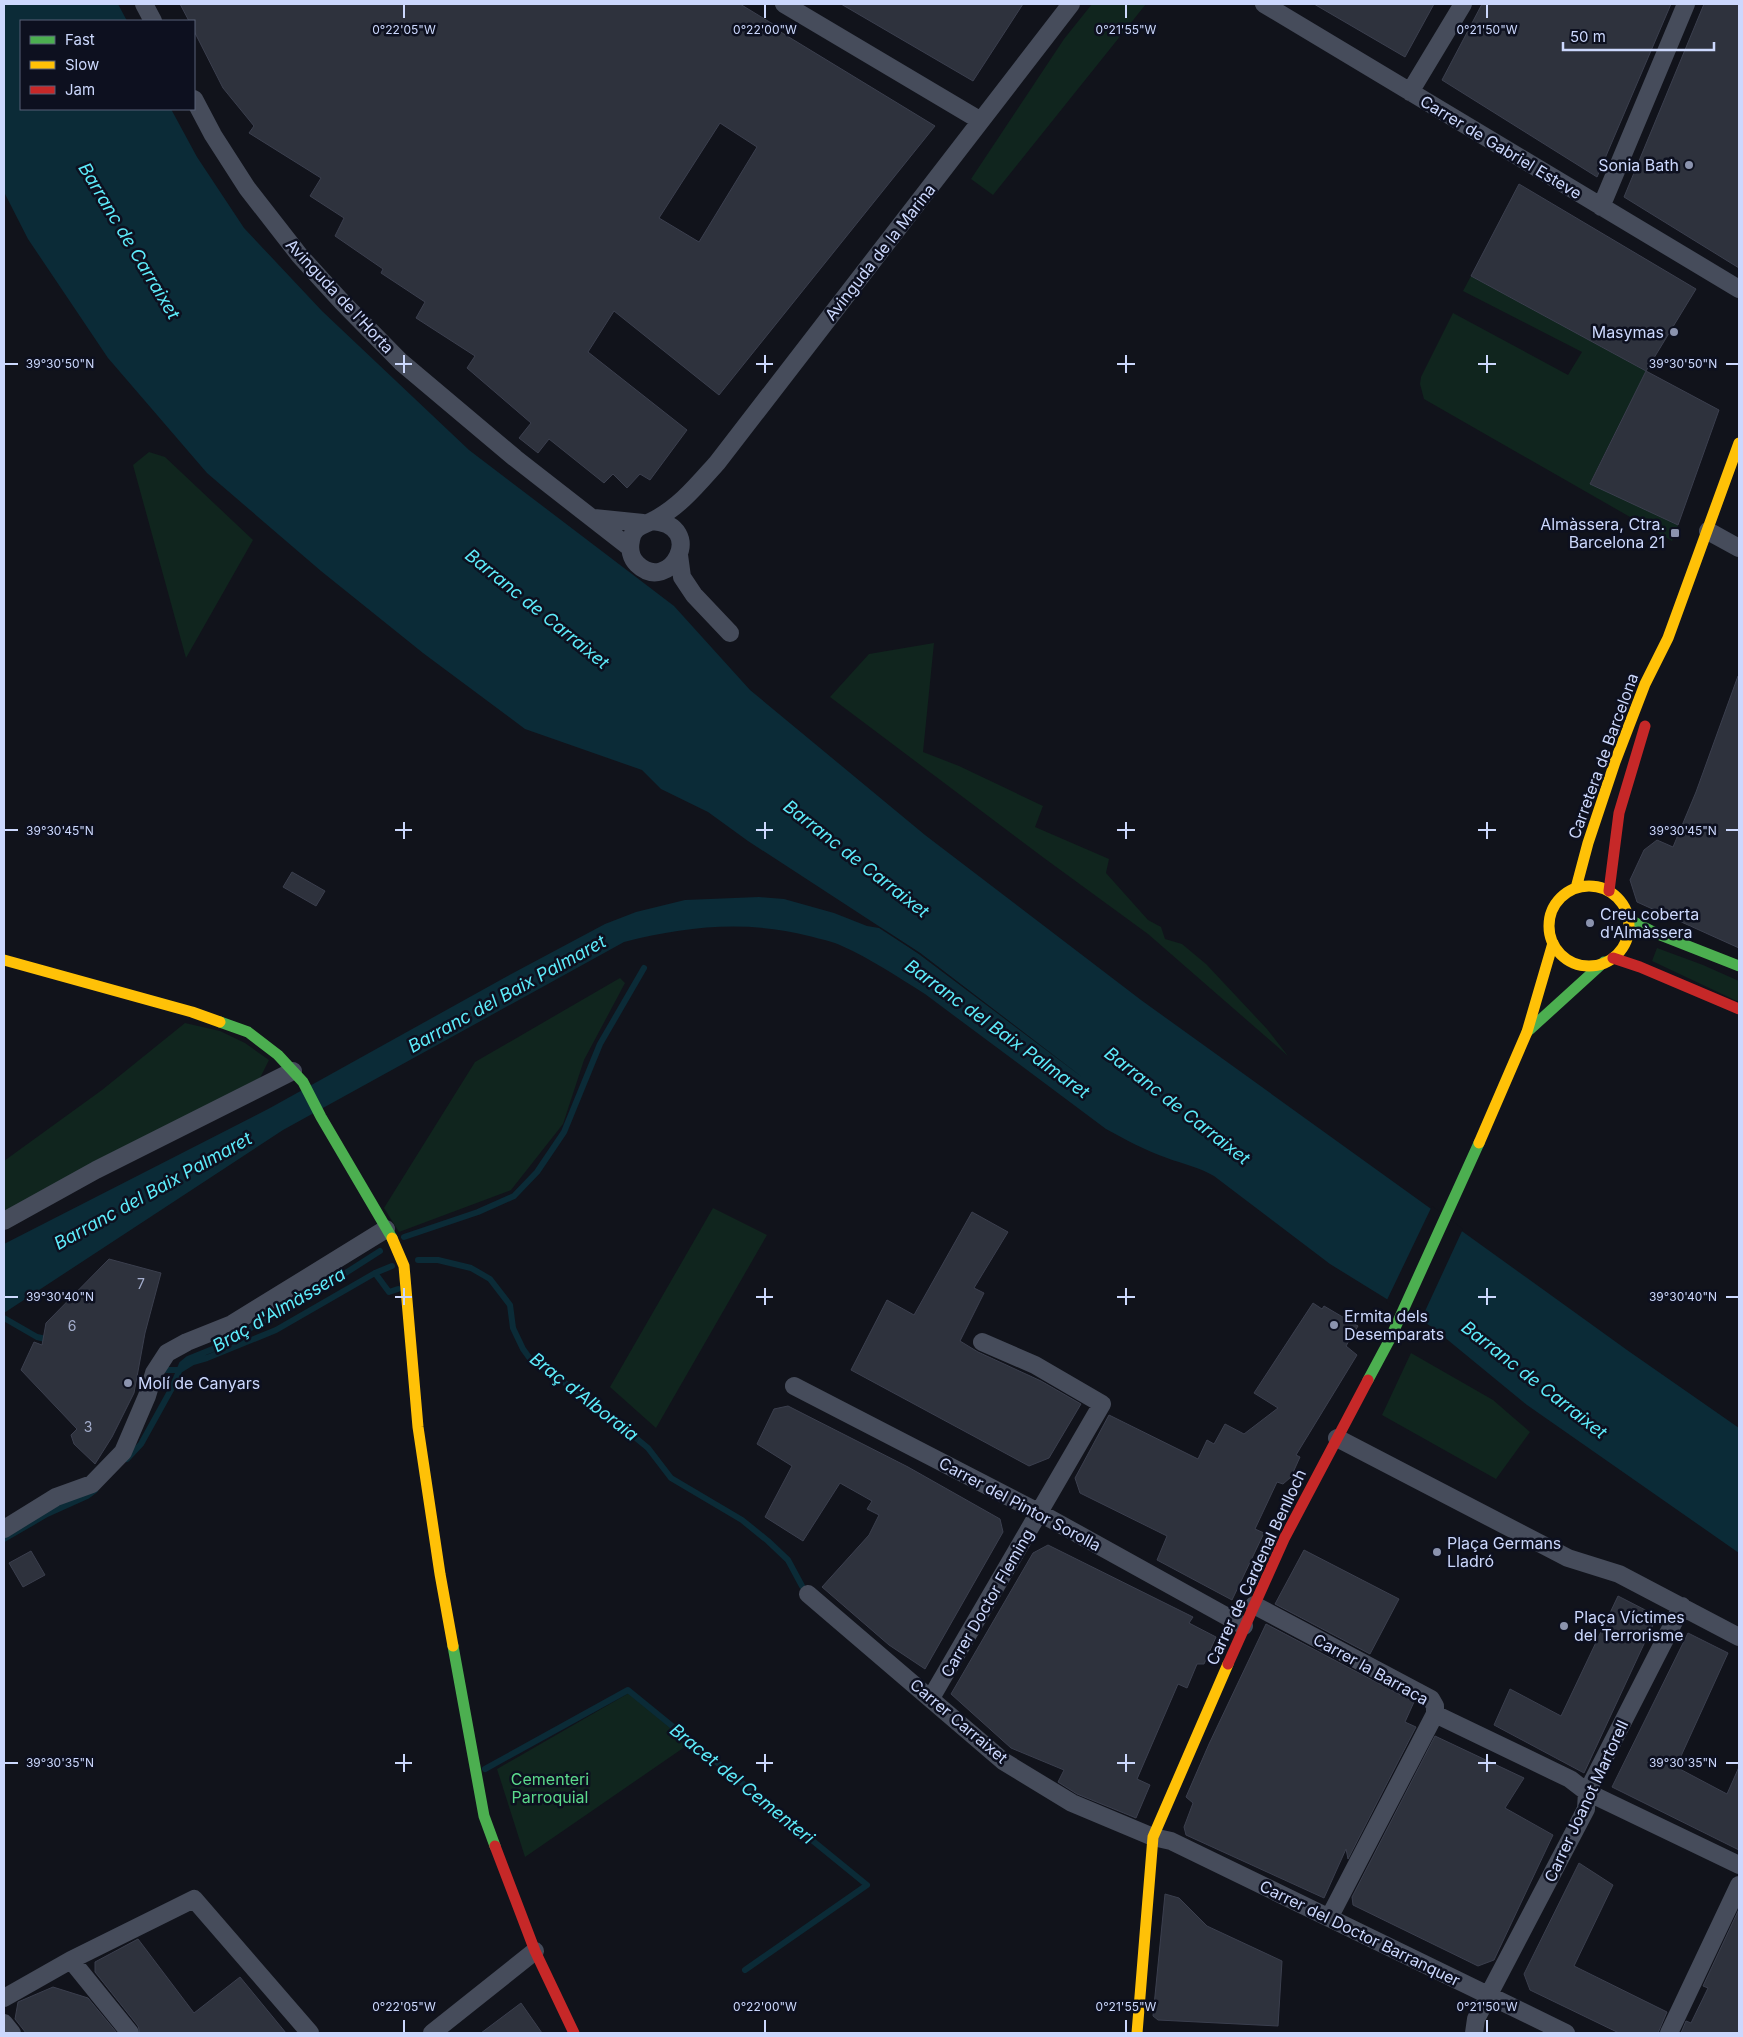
<svg xmlns="http://www.w3.org/2000/svg" width="1743" height="2037" font-family="Inter,sans-serif">
  <style>
    .green { fill: #10251e }
    .water { fill: #0b2b37 }
    .pier { fill: #11131b }
    .lines { fill: none; stroke-linecap: round; stroke-linejoin: round }
    .stream { stroke: #0b2b37; stroke-width: 6 }
    .building { fill: #2e323d; stroke: #3b3f4e; fill-rule: evenodd }
    .street { stroke: #464c5b; stroke-width: 18 }
    .fast { stroke: #4caf50; stroke-width: 11 }
    .slow { stroke: #ffc107; stroke-width: 11 }
    .jam { stroke: #c62828; stroke-width: 11 }
    .ticks { fill: none; stroke: #ccd8fd; stroke-width: 2 }
    .poi-dot { fill: #8b93ae; stroke: #0d101f; stroke-width: 2 }
    .labels { text-anchor: middle; stroke-width: 5; stroke-linejoin: round; paint-order: stroke }
    .number-label { font-size: 14px; fill: #a4aecd }
    .street-label { font-size: 16px; fill: #ccd8fd; stroke: #0d101f }
    .poi-label { font-size: 16px; fill: #ccd8fd; stroke: #0d101f; text-anchor: start }
    .park-label { font-size: 16px; fill: #5bda8c; stroke: #0d101f }
    .water-label { font-size: 18px; font-style: italic; fill: #5debfa; stroke: #0d101f }
    .ticks-label { font-size: 12px; text-anchor: middle; fill: #ccd8fd; stroke: #0d101f; stroke-width: 5; stroke-linejoin: round; paint-order: stroke }
  </style>
  <rect width="100%" height="100%" fill="#11131b"/>
  <path class="green" d="M1092 4H1146L993 195 971 179 1064 39Z
    M1471 276 1646 371 1590 483 1678 525 1672 541 1424 399 1420 384 1421 377 1453 313 1568 375 1582 352 1463 291Z
    M149 452 165 457 253 540 186 658 133 465Z
    M934 643 923 752 959 766 1043 806 1035 827 1109 859 1106 873 1148 920 1161 927 1165 939 1182 944 1206 964 1267 1029 1288 1056 1148 934 1044 858 830 697 869 654Z
    M1657 948 1703 965 1739 981V1002L1652 961Z
    M620 978 625 983 584 1060 563 1124 511 1190 399 1232 384 1208 475 1062Z
    M185 1023 220 1031 245 1043 269 1060 260 1078 4 1212V1161L102 1090Z
    M713 1208 767 1235 656 1428 610 1387Z
    M1411 1353 1493 1400 1530 1432 1496 1479 1382 1415Z
    M629 1693 689 1744 525 1857 497 1769Z"/>
  <path class="water" d="M4 4H118L127 21H21V109H171L197 157 244 228 322 311 469 450 674 606 750 690 925 835 1141 1000 1627 1350 1739 1428V1553L1527 1405 1432 1327 1330 1264 1214 1176C1199 1167 1183 1164 1167 1158 1145 1150 1126 1140 1106 1129L925 994C898 977 871 959 842 946 832 941 820 939 809 936 746 920 687 926 624 942L283 1130 4 1313V1244L270 1108 504 978 605 924 636 912 685 900 759 897 784 899 834 913 867 926 879 928 919 954 1082 1077 920 953 748 841 708 812 661 789 642 770 525 729 423 653 321 571 207 473 108 358 28 239 4 192Z"/>
  <path class="pier" d="M880 927 920 953 1082 1077 919 954Z
    M1432 1206 1463 1229 1420 1322 1386 1302Z"/>
  <g class="lines">
    <path class="stream" d="M404 1237 478 1212 514 1196 537 1172 564 1132 600 1044 644 968
      M418 1260H438L471 1268 490 1279 510 1305 513 1328 523 1349 531 1360 590 1400 648 1448 671 1478 742 1520 768 1541 788 1560 802 1586
      M375 1273 389 1292 398 1289
      M4 1318 37 1337 50 1340
      M166 1370H180L193 1362 207 1358 276 1330 375 1273 392 1266
      M127 1459 141 1444 172 1388 182 1364 188 1359 225 1344 257 1324 294 1306 380 1251
      M4 1539 47 1514 87 1496 95 1490
      M485 1769 628 1690 867 1885 745 1970"/>
  </g>
  <path class="building" d="M180 4H740L781 29 779 31 935 126 719 395 614 311 588 352 687 430 650 480 640 474 627 488 613 474 604 483 549 439 538 453 519 438 531 423 467 368 475 356 416 318 425 302 381 273 383 269 335 236 344 218 310 196 321 178 249 133 254 126 223 88 194 31V21H189ZM720 123 757 147 699 242 659 218Z
    M841 4H1023L973 81Z
    M1314 4H1434L1405 57Z
    M1482 4H1671L1597 177 1442 80Z
    M1704 4H1739V268L1624 197Z
    M1519 184 1696 289 1646 371 1471 276Z
    M1646 371 1719 410 1678 525 1590 484Z
    M1738 676 1739 677V948L1637 902 1630 880 1644 850 1657 840 1673 847 1696 792Z
    M292 872 325 891 316 906 283 887Z
    M972 1212 1008 1232 974 1288 984 1293 960 1341 978 1352 1041 1381 1081 1404 1049 1458 1029 1466 851 1370 887 1300 914 1315Z
    M109 1259 161 1273 145 1333 134 1393 112 1437 95 1464 74 1444 71 1435 77 1429 21 1370 34 1342 42 1345 46 1323Z
    M1313 1303 1322 1309 1324 1306 1358 1326 1346 1346 1357 1355 1296 1455 1300 1457 1291 1477 1283 1484 1277 1482 1255 1529 1264 1533 1232 1600 1157 1560 1167 1536 1080 1493 1075 1478 1109 1415 1198 1459 1207 1440 1214 1444 1225 1424 1244 1434 1278 1408 1254 1393Z
    M788 1406 908 1467 1000 1519 1003 1532 925 1669 889 1645 822 1587 869 1535 879 1515 867 1509 872 1501 840 1483 803 1541 765 1517 792 1466 757 1444 774 1409Z
    M1048 1545 1193 1617 1189 1623 1216 1637 1204 1664H1197L1187 1688 1178 1684 1137 1779 1150 1785 1136 1818 1077 1794 1058 1782 1064 1770 1011 1748 951 1694 1033 1553Z
    M1304 1550 1399 1599 1370 1654 1275 1604Z
    M31 1551 45 1575 23 1587 9 1563Z
    M1618 1596 1657 1616 1584 1773 1494 1725 1510 1689 1561 1716Z
    M1266 1624 1414 1702 1405 1722 1416 1727 1348 1859 1346 1849 1324 1898 1186 1835 1184 1827 1193 1803 1186 1797 1209 1744Z
    M1688 1633 1728 1653 1676 1767 1727 1794 1739 1767V1850L1612 1787Z
    M1435 1736 1524 1778 1505 1808 1553 1835 1494 1960 1478 1966 1353 1905 1352 1897Z
    M1579 1863 1613 1885 1574 1966 1667 2012 1658 2033H1619L1530 1990 1524 1974Z
    M1165 1894 1179 1898 1207 1926 1282 1961 1278 2026 1158 2020 1153 2016Z
    M1739 1909V2033H1681L1686 2021 1691 2023 1708 1988 1703 1986Z
    M138 1939 194 2013 240 1977 286 2033H140L138 2026 95 1972V1962Z
    M53 1987 88 1998 117 2033H26L15 2019 18 2002Z
    M521 2003 542 2033H481Z"/>
  <g class="lines">
    <path class="street" d="M144 4 153 21
      M784 4 981 121
      M1264 4 1739 289
      M1410 92 1463 4
      M194 99 213 135 247 188 300 256 342 302 401 362 515 458 629 547
      M1601 207 1686 4
      M594 518 643 523
      M652 521C708 525 670 596 637 564 631 558 629 549 631 540 633 527 642 526 652 521 679 508 698 484 717 463L1071 4
      M1708 531 1739 548
      M679 555 682 577 694 595 730 633
      M4 1221 96 1170 293 1071
      M794 1386 1040 1513 1244 1626
      M1337 1438 1568 1558 1619 1574 1739 1637
      M4 1529 56 1497 92 1484 123 1452 147 1396 154 1373 167 1353 187 1342 232 1324 386 1229
      M808 1594 1003 1761 1072 1803 1153 1837 1171 1841 1566 2033
      M1254 1605 1431 1699 1435 1706V1714L1329 1918
      M931 1698 1102 1404 1035 1365 982 1342
      M1435 1714 1570 1779 1587 1792 1739 1865
      M71 1960 130 2033
      M4 1998 71 1960 194 1899 310 2033
      M4 2023 12 2033
      M432 2033 535 1951
      M1474 2033 1476 2019 1586 1809 1587 1792 1682 1606
      M1669 2033 1739 1885"/>
    <path class="fast" d="M1628 919 1655 933 1739 966
      M220 1022 248 1032 278 1055 303 1082 321 1117 392 1238
      M1527 1032 1604 962
      M1368 1380 1390 1339 1479 1143
      M453 1646 484 1816 495 1846"/>
    <path class="slow" d="M1549 926a40 40 0 1 1 80 0a40 40 0 1 1-80 0Z
      M1576 888 1588 843 1615 762 1645 684 1668 638 1739 443
      M4 960 192 1012 220 1022
      M1479 1143 1527 1032 1553 943
      M392 1238 404 1266 418 1427 440 1574 453 1646
      M1137 2033 1153 1837 1228 1664"/>
    <path class="jam" d="M1609 891 1619 813 1645 726
      M1613 958 1640 967 1739 1009
      M1228 1664 1284 1539 1368 1380
      M495 1846 535 1951 574 2033"/>
  </g>
  <path class="ticks" d="M404 5V18M765 5V18M1126 5V18M1487 5V18M404 355V373M765 355V373M1126 355V373M1487 355V373M5 364H18M395 364H412M756 364H773M1117 364H1135M1478 364H1496M1726 364H1738M404 822V839M765 822V839M1126 822V839M1487 822V839M5 830H18M395 830H412M756 830H773M1117 830H1135M1478 830H1496M1726 830H1738M404 1288V1305M765 1288V1305M1126 1288V1305M1487 1288V1305M5 1297H18M395 1297H412M756 1297H773M1117 1297H1135M1478 1297H1496M1726 1297H1738M404 1754V1772M765 1754V1772M1126 1754V1772M1487 1754V1772M5 1763H18M395 1763H412M756 1763H773M1117 1763H1135M1478 1763H1496M1726 1763H1738M404 2020V2032M765 2020V2032M1126 2020V2032M1487 2020V2032"/>
  <g class="poi-dot">
    <circle cx="1689" cy="165" r="5"/>
    <circle cx="1674" cy="332" r="5"/>
    <rect x="1670" y="528" width="10" height="10" rx="2.5"/>
    <circle cx="1590" cy="923" r="5"/>
    <circle cx="1334" cy="1325" r="5"/>
    <circle cx="128" cy="1383" r="5"/>
    <circle cx="1437" cy="1552" r="5"/>
    <circle cx="1564" cy="1626" r="5"/>
  </g>
  <g class="labels">
    <g class="number-label">
      <text x="141" y="1289">7</text>
      <text x="72" y="1331">6</text>
      <text x="88" y="1432">3</text>
    </g>
    <g class="street-label">
      <text transform="translate(1501 147) rotate(31)" y="6">Carrer de Gabriel Esteve</text>
      <text transform="translate(880 252) rotate(-52)" y="6">Avinguda de la Marina</text>
      <text transform="translate(340 296) rotate(47)" y="6">Avinguda de l'Horta</text>
      <text transform="translate(1603 756) rotate(-70)" y="6">Carretera de Barcelona</text>
      <text transform="translate(1020 1504) rotate(28)" y="6">Carrer del Pintor Sorolla</text>
      <text transform="translate(1256 1567) rotate(-65)" y="6">Carrer de Cardenal Benlloch</text>
      <text transform="translate(987 1603) rotate(-60)" y="6">Carrer Doctor Fleming</text>
      <text transform="translate(1371 1669) rotate(29)" y="6">Carrer la Barraca</text>
      <text transform="translate(959 1721) rotate(40)" y="6">Carrer Carraixet</text>
      <text transform="translate(1586 1801) rotate(-65)" y="6">Carrer Joanot Martorell</text>
      <text transform="translate(1360 1933) rotate(26)" y="6">Carrer del Doctor Barranquer</text>
    </g>
    <g class="poi-label">
      <text x="1679" y="171" text-anchor="end">Sonia Bath</text>
      <text x="1664" y="338" text-anchor="end">Masymas</text>
      <text x="1665" y="530" text-anchor="end">Almàssera, Ctra.<tspan x="1665" dy="18">Barcelona 21</tspan></text>
      <text x="1600" y="920">Creu coberta<tspan x="1600" dy="18">d'Almàssera</tspan></text>
      <text x="1344" y="1322">Ermita dels<tspan x="1344" dy="18">Desemparats</tspan></text>
      <text x="138" y="1389">Molí de Canyars</text>
      <text x="1447" y="1549">Plaça Germans<tspan x="1447" dy="18">Lladró</tspan></text>
      <text x="1574" y="1623">Plaça Víctimes<tspan x="1574" dy="18">del Terrorisme</tspan></text>
    </g>
    <g class="park-label">
      <text x="550" y="1785">Cementeri<tspan x="550" dy="18">Parroquial</tspan></text>
    </g>
    <g class="water-label">
      <text transform="translate(129 241) rotate(59)" y="6">Barranc de Carraixet</text>
      <text transform="translate(537 609) rotate(39)" y="6">Barranc de Carraixet</text>
      <text transform="translate(856 859) rotate(38)" y="6">Barranc de Carraixet</text>
      <text transform="translate(507 994) rotate(-29)" y="6">Barranc del Baix Palmaret</text>
      <text transform="translate(997 1029) rotate(36)" y="6">Barranc del Baix Palmaret</text>
      <text transform="translate(1177 1106) rotate(38)" y="6">Barranc de Carraixet</text>
      <text transform="translate(153 1191) rotate(-29)" y="6">Barranc del Baix Palmaret</text>
      <text transform="translate(279 1310) rotate(-30)" y="6">Braç d'Almàssera</text>
      <text transform="translate(1534 1380) rotate(38)" y="6">Barranc de Carraixet</text>
      <text transform="translate(584 1397) rotate(38)" y="6">Braç d'Alboraia</text>
      <text transform="translate(742 1784) rotate(39)" y="6">Bracet del Cementeri</text>
    </g>
  </g>
  <g class="ticks-label">
    <text x="404" y="34">0°22'05"W</text>
    <text x="765" y="34">0°22'00"W</text>
    <text x="1126" y="34">0°21'55"W</text>
    <text x="1487" y="34">0°21'50"W</text>
    <text x="60" y="368">39°30'50"N</text>
    <text x="1683" y="368">39°30'50"N</text>
    <text x="60" y="835">39°30'45"N</text>
    <text x="1683" y="835">39°30'45"N</text>
    <text x="60" y="1301">39°30'40"N</text>
    <text x="1683" y="1301">39°30'40"N</text>
    <text x="60" y="1767">39°30'35"N</text>
    <text x="1683" y="1767">39°30'35"N</text>
    <text x="404" y="2011">0°22'05"W</text>
    <text x="765" y="2011">0°22'00"W</text>
    <text x="1126" y="2011">0°21'55"W</text>
    <text x="1487" y="2011">0°21'50"W</text>
  </g>
  <rect width="1743" height="2037" fill="none" stroke="#ccd8fd" stroke-width="10"/>
  <rect x="20" y="20" width="175" height="90" fill="#0d101f" stroke="#596078"/>
  <rect x="30" y="36" width="25" height="8" fill="#4caf50" stroke="#596078"/>
  <text x="65" y="45" font-size="15" fill="#ccd8fd">Fast</text>
  <rect x="30" y="61" width="25" height="8" fill="#ffc107" stroke="#596078"/>
  <text x="65" y="70" font-size="15" fill="#ccd8fd">Slow</text>
  <rect x="30" y="86" width="25" height="8" fill="#c62828" stroke="#596078"/>
  <text x="65" y="95" font-size="15" fill="#ccd8fd">Jam</text>
  <path d="M1563 42v8h151v-8" fill="none" stroke="#ccd8fd" stroke-width="2.5"/>
  <text x="1570" y="42" font-size="15" fill="#ccd8fd" stroke="#0d101f" stroke-width="4" paint-order="stroke">50 m</text>
</svg>
